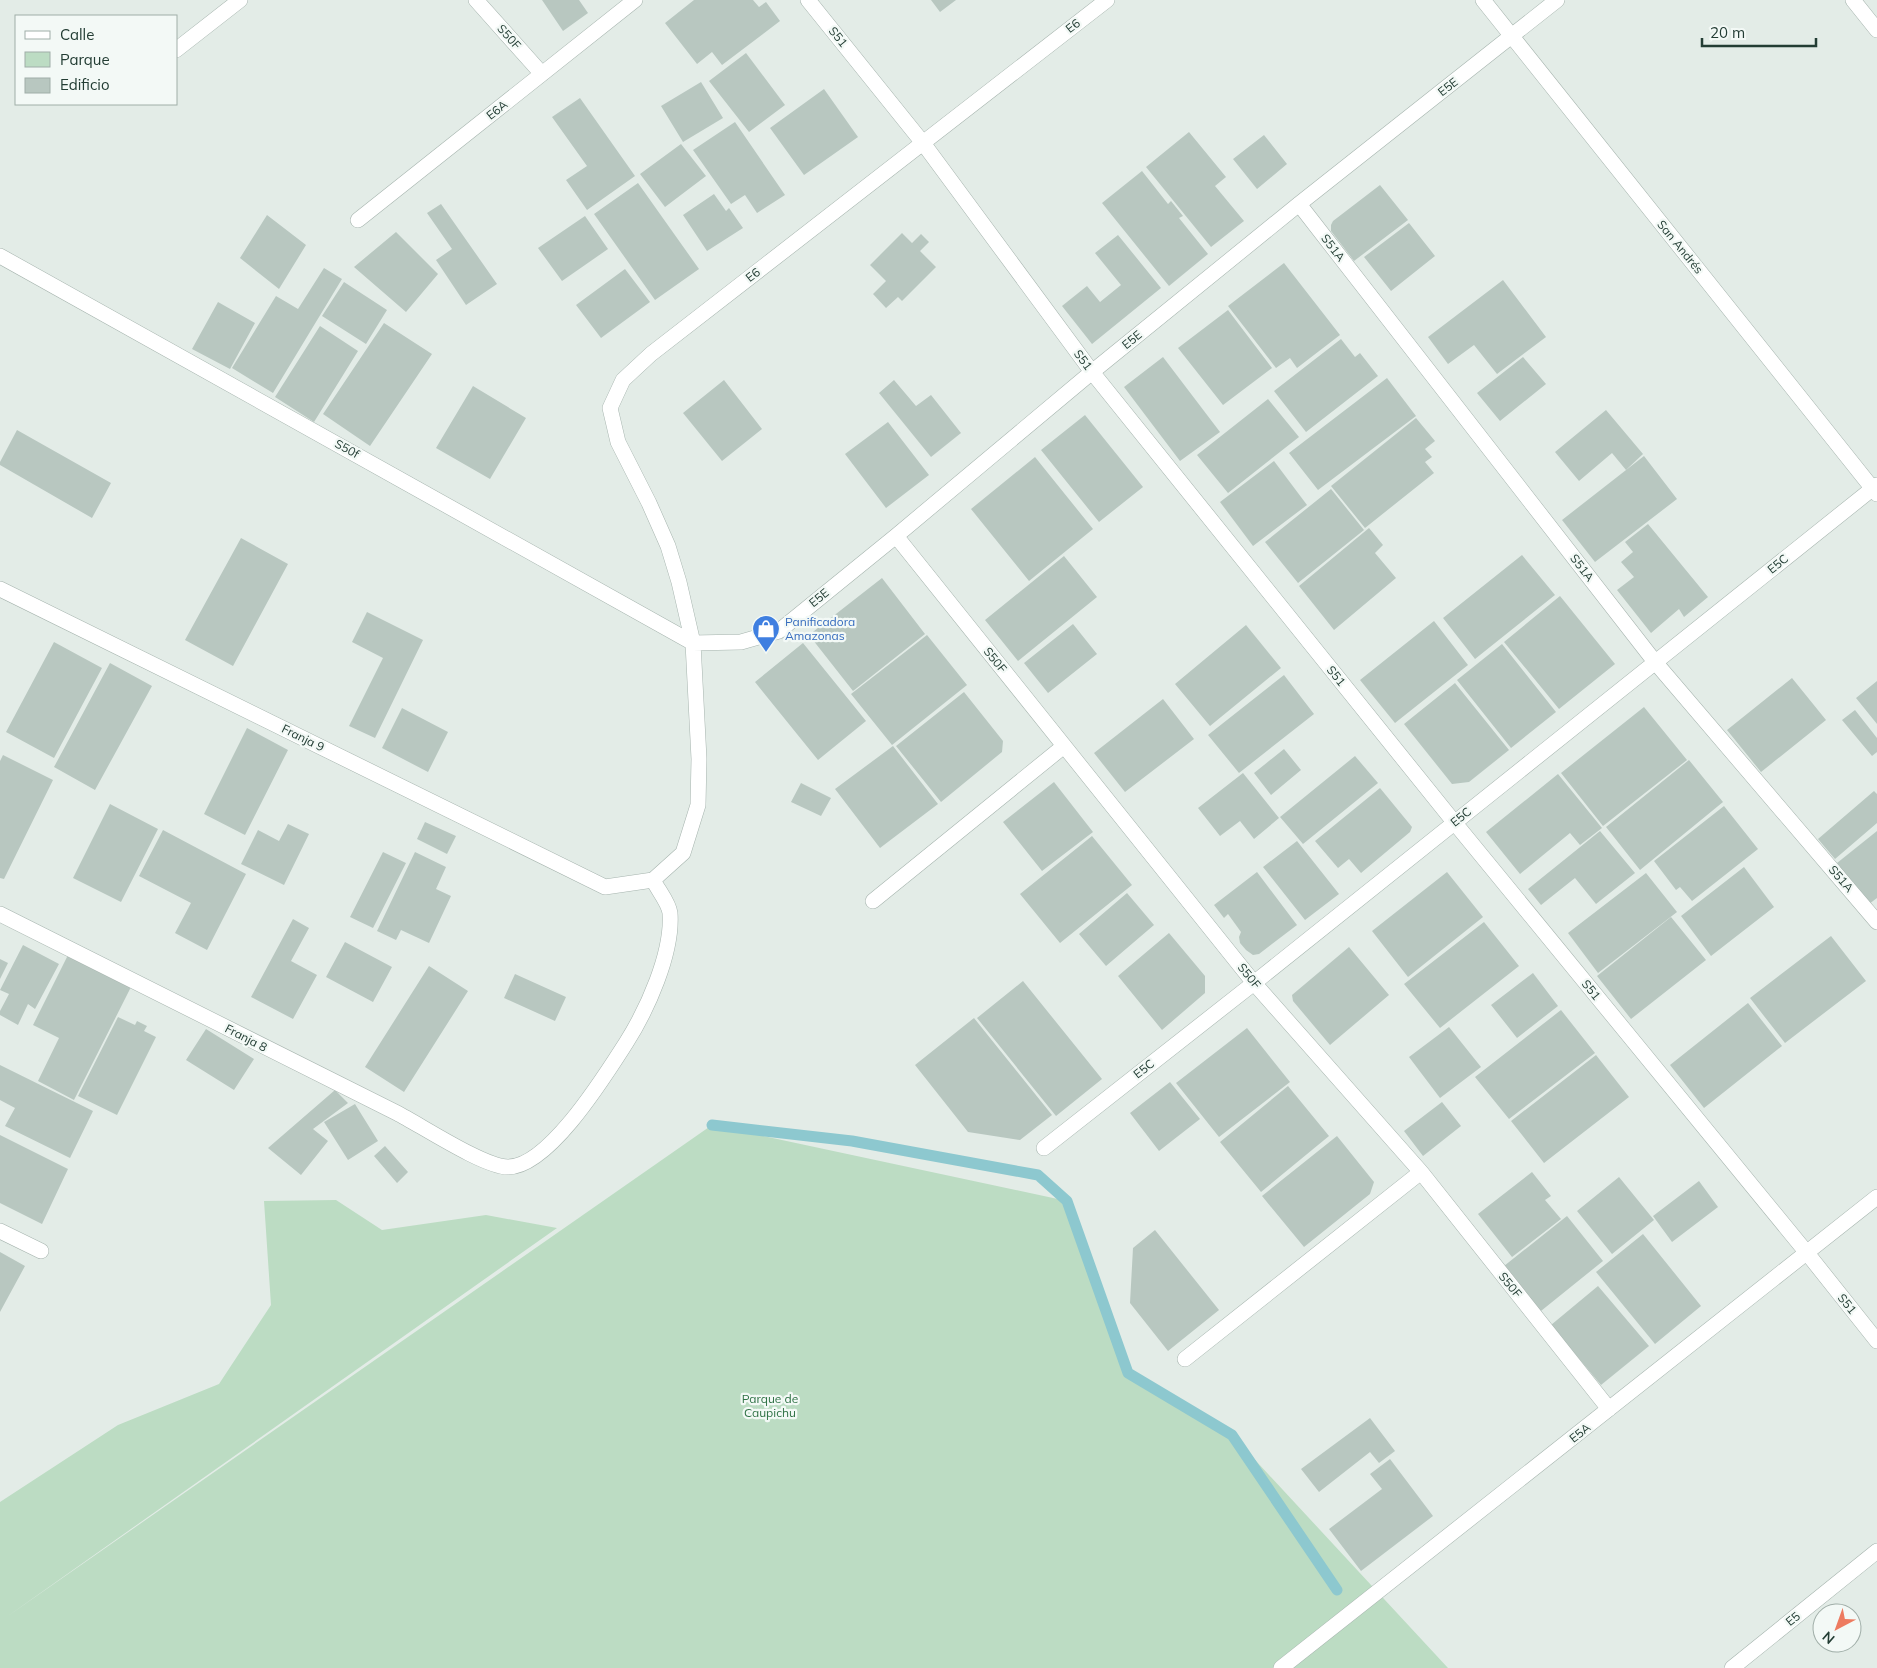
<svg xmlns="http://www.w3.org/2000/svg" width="1877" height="1668" font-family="Mulish,sans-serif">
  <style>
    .green { fill: #bcdcc3 }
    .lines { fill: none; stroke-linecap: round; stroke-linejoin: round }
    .stream { stroke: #8dc8cf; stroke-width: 11 }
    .building { fill: #b8c7c0 }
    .minor-casing { stroke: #a6b4ae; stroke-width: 16 }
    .minor { stroke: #fff; stroke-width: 15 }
    .labels { text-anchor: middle; stroke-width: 4.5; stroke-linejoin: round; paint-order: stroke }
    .street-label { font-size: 12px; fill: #233d34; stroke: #f3f9f6 }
    .shop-label { font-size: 12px; fill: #366cbe; stroke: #f3f9f6; text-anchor: start }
    .park-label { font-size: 12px; fill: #2f7245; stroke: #f3f9f6 }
  </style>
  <rect width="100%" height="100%" fill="#e3ece7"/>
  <path class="green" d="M712 1125 1067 1201 1128 1373 1232 1435 1448 1668H0V1502L118 1425 219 1384 271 1305 264 1201 336 1200 382 1230 486 1215 557 1228 5 1618Z"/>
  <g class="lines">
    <path class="stream" d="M712 1125 852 1141 1038 1175 1067 1201 1128 1373 1232 1435 1337 1590"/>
  </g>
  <path class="building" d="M542 0H579L588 13 563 31Z
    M694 0H753L759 7 766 2 780 21 722 65 712 52 697 64 665 23Z
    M931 0H956L940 12Z
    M746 53 785 105 749 132 709 81Z
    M701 82 723 118 683 142 661 106Z
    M824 89 858 137 804 175 770 128Z
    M580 98 635 176 587 210 566 180 587 166 552 117Z
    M735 122 785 195 757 213 745 195 731 204 693 150Z
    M1189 132 1226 177 1215 186 1244 221 1211 247 1146 167Z
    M1264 135 1287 164 1257 189 1233 159Z
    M681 144 706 176 665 207 640 174Z
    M1142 171 1168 204 1171 201 1183 216 1179 218 1208 254 1169 286 1102 203Z
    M638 183 699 269 655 300 594 214Z
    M1380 185 1408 220 1354 261 1331 231V225L1333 221Z
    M714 194 726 211 729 208 743 228 707 251 683 215Z
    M441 204 497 284 466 305 436 260 452 249 427 213Z
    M267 215 306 245 279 289 240 258Z
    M585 216 608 249 562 281 538 248Z
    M1409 223 1435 256 1391 291 1364 257Z
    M396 232 438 274 406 312 354 267Z
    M902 233 912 243 921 234 929 242 920 251 936 267 902 301 898 297 886 308 873 294 886 281 870 265Z
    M1118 235 1161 288 1092 344 1062 306 1087 286 1100 302 1121 285 1095 253Z
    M1284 263 1340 335 1297 368 1290 358 1276 368 1228 306Z
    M324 268 342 279 273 393 232 368 276 296 298 309Z
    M625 269 650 302 601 338 576 305Z
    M1503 280 1546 337 1497 374 1474 345 1448 364 1428 337Z
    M344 282 387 310 366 344 322 316Z
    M218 302 255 323 230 369 192 349Z
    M1228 310 1272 368 1223 405 1178 348Z
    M384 323 432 354 370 446 323 414Z
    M320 326 358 351 314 422 275 397Z
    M1341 339 1355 357 1360 353 1378 376 1306 432 1274 391Z
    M1163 357 1220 432 1180 461 1124 387Z
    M1523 357 1546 384 1500 421 1477 393Z
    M1387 378 1416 416 1318 490 1289 453Z
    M724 380 762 429 722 461 683 413Z
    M894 380 916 406 931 395 961 433 931 457 879 393Z
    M473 386 526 418 490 479 436 448Z
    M1268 399 1299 437 1228 493 1197 455Z
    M1606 410 1643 454 1626 470 1612 453 1579 481 1555 452Z
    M1085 415 1143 487 1099 522 1041 450Z
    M1416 418 1435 441 1425 449 1432 457 1425 462 1434 473 1365 528 1331 486Z
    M888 422 929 475 886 508 845 454Z
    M17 430 111 483 92 518 0 465V462Z
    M1644 456 1677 499 1595 562 1562 520Z
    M1035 457 1093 529 1029 581 971 509Z
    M1274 461 1307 505 1253 546 1220 502Z
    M1331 489 1364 530 1298 583 1265 542Z
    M1648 524 1708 597 1684 617 1679 609 1651 633 1617 590 1634 577 1621 562 1633 552 1625 542Z
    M1369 528 1383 545 1375 553 1396 578 1334 630 1299 586Z
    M241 538 288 564 233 666 185 640Z
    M1522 555 1555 595 1475 659 1443 618Z
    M1064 556 1097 597 1018 661 985 620Z
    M882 578 925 634 853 691 809 635Z
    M1560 596 1615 664 1559 709 1504 642Z
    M367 612 423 640 375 738 349 726 383 658 352 642Z
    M1434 621 1468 665 1395 723 1360 680Z
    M1073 624 1097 654 1048 693 1024 663Z
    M1246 625 1281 668 1210 726 1175 684Z
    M927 635 967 685 892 745 851 694Z
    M54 642 102 668 54 758 6 732Z
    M803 643 866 721 818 760 755 682Z
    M1502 644 1556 712 1511 748 1457 680Z
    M110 663 152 686 95 790 54 767Z
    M1284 675 1314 714 1239 773 1208 735Z
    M1792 678 1826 720 1761 772 1727 730Z
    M1877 681V724L1856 698Z
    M1455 683 1509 750 1469 782 1452 784 1404 724Z
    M964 692 1003 741 1002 752 941 802 896 746Z
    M1163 699 1194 739 1125 792 1094 753Z
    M1644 707 1687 760 1603 826 1561 773Z
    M402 708 448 732 428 772 382 748Z
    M1855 710 1877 738V752L1872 756 1842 720Z
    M247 728 288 750 245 835 204 814Z
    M893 746 938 804 880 848 835 789Z
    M1284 749 1301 770 1271 795 1254 773Z
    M3 755 53 780 4 879 0 878V761Z
    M1355 756 1378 783 1303 844 1280 817Z
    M1689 760 1723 802 1640 870 1606 827Z
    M1243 773 1279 818 1254 839 1240 821 1220 836 1198 808Z
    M1558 774 1602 828 1580 845 1570 833 1520 874 1486 832Z
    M1054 782 1093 832 1042 871 1003 822Z
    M801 783 831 798 821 816 791 802Z
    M1380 788 1412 827 1410 832 1361 873 1349 859 1338 868 1315 841Z
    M1874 791 1877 794V823L1835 859 1818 839Z
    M110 804 158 829 121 902 73 878Z
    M1724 806 1758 849 1692 901 1680 887 1676 890 1654 861Z
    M425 822 456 836 447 854 417 839Z
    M288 824 309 834 284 885 241 864 258 830 279 841Z
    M163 830 246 874 207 950 175 933 191 903 139 876Z
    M1600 831 1635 873 1596 904 1575 878 1541 905 1528 889Z
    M1877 831V898L1869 904 1837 863Z
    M1092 836 1132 885 1060 943 1020 894Z
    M1297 841 1339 894 1305 920 1263 867Z
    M383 852 406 863 373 928 350 917Z
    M415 852 446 867 436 889 451 896 429 943 401 930 396 940 377 931Z
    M1744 867 1774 907 1711 956 1681 916Z
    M1257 872 1297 925 1259 954 1253 955 1246 950 1240 943 1239 937 1241 932 1228 914 1224 918 1214 905Z
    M1447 872 1483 917 1408 977 1372 931Z
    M1646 873 1677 912 1598 973 1568 933Z
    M1127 893 1154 925 1106 966 1079 934Z
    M1671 917 1706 960 1631 1019 1597 976Z
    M293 919 309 928 291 961 317 975 293 1019 251 997Z
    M1484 922 1519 966 1440 1028 1404 984Z
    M1169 933 1205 976V993L1162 1030 1118 976Z
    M1831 936 1866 981 1785 1043 1750 998Z
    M345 942 392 967 373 1002 326 977Z
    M23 945 59 964 35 1009 28 1004 18 1025 0 1015V1011L9 994 0 990Z
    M1349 947 1389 995 1330 1045 1293 1001 1292 995Z
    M69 953 132 985 74 1100 38 1081 59 1038 33 1025Z
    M0 959 8 963 0 979Z
    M429 966 468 991 404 1092 365 1067Z
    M1533 973 1558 1006 1517 1038 1491 1005Z
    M515 974 566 997 555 1021 504 998Z
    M1023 981 1102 1079 1056 1116 977 1018Z
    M1748 1003 1782 1046 1704 1108 1670 1065Z
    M1561 1010 1595 1053 1509 1119 1475 1077Z
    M118 1017 135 1025 137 1021 147 1026 144 1031 156 1037 117 1115 78 1096Z
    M974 1018 1052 1115 1020 1140 968 1132 915 1065Z
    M1449 1027 1481 1067 1440 1098 1409 1057Z
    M1247 1028 1290 1082 1219 1137 1176 1083Z
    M206 1029 254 1059 234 1090 186 1060Z
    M1596 1055 1629 1097 1544 1163 1511 1121Z
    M0 1065 93 1111 70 1158 5 1126 15 1108 0 1100Z
    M1170 1082 1200 1119 1159 1151 1130 1113Z
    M1288 1086 1329 1136 1261 1192 1220 1142Z
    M335 1090 348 1103 313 1129 328 1141 301 1175 268 1148Z
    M1442 1102 1461 1126 1423 1156 1404 1131Z
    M355 1104 378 1141 348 1160 324 1122Z
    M0 1135 68 1169 42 1224 0 1203Z
    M1337 1136 1374 1182 1370 1194 1304 1247 1262 1196Z
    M385 1146 408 1172 397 1183 374 1156Z
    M1532 1172 1551 1196 1545 1200 1561 1219 1512 1257 1478 1214Z
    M1619 1177 1654 1220 1612 1254 1577 1211Z
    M1699 1181 1718 1207 1672 1242 1653 1216Z
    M1567 1216 1603 1261 1536 1315 1499 1270Z
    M1155 1230 1219 1310 1168 1351 1130 1303 1133 1248Z
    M1643 1234 1701 1306 1655 1344 1596 1272Z
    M0 1252 25 1266 0 1312Z
    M1598 1286 1649 1346 1601 1385 1551 1325Z
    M1370 1418 1395 1451 1379 1463 1370 1452 1319 1492 1301 1469Z
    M1390 1459 1433 1516 1361 1571 1329 1529 1382 1489 1370 1474Z"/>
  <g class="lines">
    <defs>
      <path id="minor" d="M476 0 542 74
        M808 0 923 143 1092 372 1454 822 1807 1253 1877 1341
        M1483 0 1877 494
        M1853 0 1877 30
        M176 50 240 0
        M1299 204 1655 662 1877 922
        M358 220 635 0
        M0 256 693 643 741 642 779 631 896 536 1092 372 1299 204 1557 0
        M896 536 1254 983 1421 1172 1609 1409
        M0 589 605 887 653 880 683 853 698 805 699 759 693 643 679 582 668 546 649 503 618 442 610 408 623 380 651 354 1107 0
        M873 901 1064 746
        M0 914C132 980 264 1047 397 1113 422 1126 484 1167 508 1167 549 1167 606 1074 626 1043 647 1010 673 953 670 913 669 903 658 890 653 880
        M1044 1148 1254 983 1877 485
        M0 1231 41 1251
        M1185 1359 1421 1172
        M1281 1668 1877 1197
        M1732 1668 1877 1551"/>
    </defs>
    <use href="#minor" class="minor-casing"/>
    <use href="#minor" class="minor"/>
  </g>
  <defs>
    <symbol id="shop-pin" viewBox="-11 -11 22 30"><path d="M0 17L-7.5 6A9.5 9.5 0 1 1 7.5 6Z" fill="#3f7fe0" stroke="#f3f9f6"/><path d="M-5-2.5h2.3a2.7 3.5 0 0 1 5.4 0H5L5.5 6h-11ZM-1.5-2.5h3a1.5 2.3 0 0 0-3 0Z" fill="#fff"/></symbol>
  </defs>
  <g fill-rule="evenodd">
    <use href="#shop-pin" x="750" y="613" width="32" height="43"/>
  </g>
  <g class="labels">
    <g class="street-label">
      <text transform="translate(1073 26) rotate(-38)" y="4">E6</text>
      <text transform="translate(509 37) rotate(48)" y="4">S50F</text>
      <text transform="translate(838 37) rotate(51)" y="4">S51</text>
      <text transform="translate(1448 87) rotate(-38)" y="4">E5E</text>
      <text transform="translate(497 110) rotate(-38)" y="4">E6A</text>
      <text transform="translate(1680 247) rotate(51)" y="4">San Andrés</text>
      <text transform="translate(1333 248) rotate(52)" y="4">S51A</text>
      <text transform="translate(753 275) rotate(-38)" y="4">E6</text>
      <text transform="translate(1132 340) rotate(-39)" y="4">E5E</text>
      <text transform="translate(1083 360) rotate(53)" y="4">S51</text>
      <text transform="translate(347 449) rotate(29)" y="4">S50f</text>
      <text transform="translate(1778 564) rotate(-39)" y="4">E5C</text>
      <text transform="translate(1582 568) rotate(52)" y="4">S51A</text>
      <text transform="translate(819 598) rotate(-39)" y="4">E5E</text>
      <text transform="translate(995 660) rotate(51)" y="4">S50F</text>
      <text transform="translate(1336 676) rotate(51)" y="4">S51</text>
      <text transform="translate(303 738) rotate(26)" y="4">Franja 9</text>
      <text transform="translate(1461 817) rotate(-39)" y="4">E5C</text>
      <text transform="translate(1841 879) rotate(49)" y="4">S51A</text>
      <text transform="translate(1249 976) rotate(51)" y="4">S50F</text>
      <text transform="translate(1591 990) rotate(51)" y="4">S51</text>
      <text transform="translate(246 1038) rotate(27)" y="4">Franja 8</text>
      <text transform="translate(1144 1069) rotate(-38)" y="4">E5C</text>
      <text transform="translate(1510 1285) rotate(51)" y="4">S50F</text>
      <text transform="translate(1847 1304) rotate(51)" y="4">S51</text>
      <text transform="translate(1580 1433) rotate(-38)" y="4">E5A</text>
      <text transform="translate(1793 1619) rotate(-39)" y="4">E5</text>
    </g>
    <g class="shop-label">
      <text x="785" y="626">Panificadora<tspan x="785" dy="14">Amazonas</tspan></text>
    </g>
    <g class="park-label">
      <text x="770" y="1403">Parque de<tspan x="770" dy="14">Caupichu</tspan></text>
    </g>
  </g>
  <rect x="15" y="15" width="162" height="90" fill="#f3f9f6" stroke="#a0aea8"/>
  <rect x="25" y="31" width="25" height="8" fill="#ffffff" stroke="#a0aea8"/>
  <text x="60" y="40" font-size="15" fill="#233d34">Calle</text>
  <rect x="25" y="52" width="25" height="15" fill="#bcdcc3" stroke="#a0aea8"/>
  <text x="60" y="65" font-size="15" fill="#233d34">Parque</text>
  <rect x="25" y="78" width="25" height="15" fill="#b8c7c0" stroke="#a0aea8"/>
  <text x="60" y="90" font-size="15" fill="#233d34">Edificio</text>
  <g transform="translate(1837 1628) rotate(221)"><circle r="24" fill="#f3f9f6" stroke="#a0aea8"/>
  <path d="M0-4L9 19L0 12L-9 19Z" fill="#ed7b60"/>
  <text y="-8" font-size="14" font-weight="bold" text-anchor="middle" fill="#233d34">N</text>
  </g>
  <path d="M1702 38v8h114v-8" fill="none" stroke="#233d34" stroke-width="2.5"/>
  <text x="1710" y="38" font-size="15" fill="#233d34" stroke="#f3f9f6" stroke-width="4" paint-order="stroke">20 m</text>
</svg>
